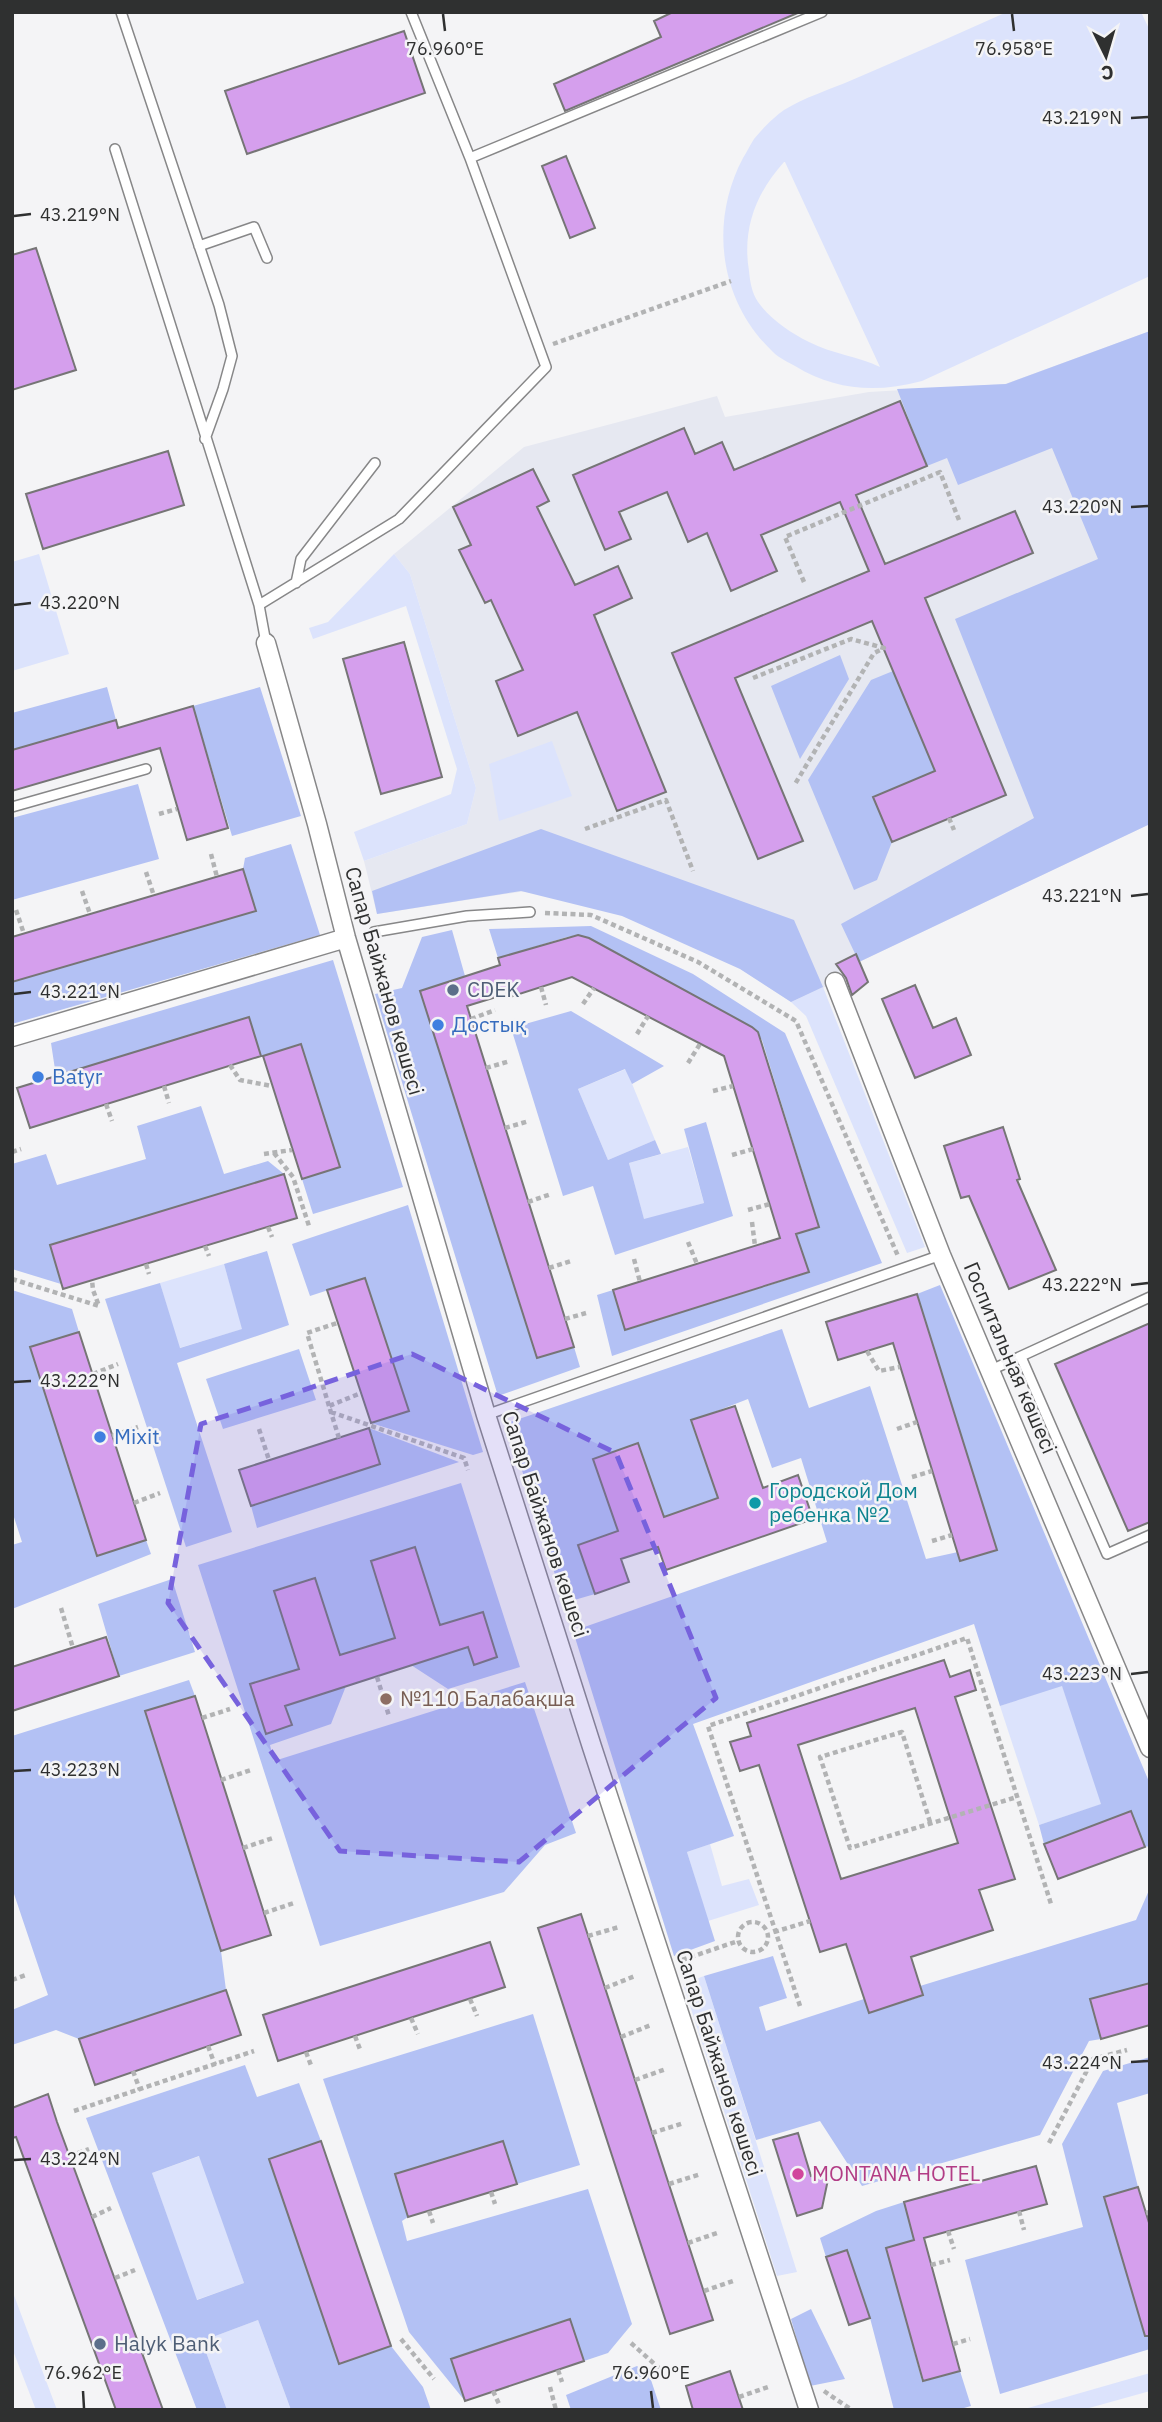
<svg xmlns="http://www.w3.org/2000/svg" width="1162" height="2422" font-family="'IBM Plex Sans',sans-serif">
  <style>
    .built { fill: #e6e8f1 }
    .green { fill: #dce3fc; fill-rule: evenodd }
    .forest { fill: #b3c1f4; fill-rule: evenodd }
    .building { fill: #d59fed; stroke: #767576; stroke-width: 2; fill-rule: evenodd }
    .lines { fill: none; stroke-linecap: round; stroke-linejoin: round }
    .lane-casing { stroke: #878788; stroke-width: 12 }
    .street-casing { stroke: #878788; stroke-width: 21 }
    .path { stroke: #b2b3b4; stroke-width: 4.5; stroke-dasharray: 5 3.5; stroke-linecap: butt }
    .lane { stroke: #fff; stroke-width: 9 }
    .street { stroke: #fff; stroke-width: 18 }
    .marked { fill: #7762dd; fill-opacity: 0.2; stroke: #7762dd; stroke-width: 5; stroke-dasharray: 14 9; stroke-linejoin: round }
    .ticks { fill: none; stroke: #2f3030; stroke-width: 2.5 }
    .service-dot { fill: #5c6f8a; stroke: #f4f4f6; stroke-width: 2.5 }
    .shop-dot { fill: #3f7fe0; stroke: #f4f4f6; stroke-width: 2.5 }
    .culture-dot { fill: #0f9aa8; stroke: #f4f4f6; stroke-width: 2.5 }
    .education-dot { fill: #8d6e63; stroke: #f4f4f6; stroke-width: 2.5 }
    .hotel-dot { fill: #d1479c; stroke: #f4f4f6; stroke-width: 2.5 }
    .labels { text-anchor: middle; stroke-width: 5; stroke-linejoin: round; paint-order: stroke }
    .street-label { font-size: 21px; fill: #2f3030; stroke: #f4f4f6 }
    .service-label { font-size: 21px; fill: #4e5e75; stroke: #f4f4f6; text-anchor: start }
    .shop-label { font-size: 21px; fill: #366cbe; stroke: #f4f4f6; text-anchor: start }
    .culture-label { font-size: 21px; fill: #0d838f; stroke: #f4f4f6; text-anchor: start }
    .education-label { font-size: 21px; fill: #785e54; stroke: #f4f4f6; text-anchor: start }
    .hotel-label { font-size: 21px; fill: #b23c85; stroke: #f4f4f6; text-anchor: start }
    .ticks-label { font-size: 18px; text-anchor: middle; fill: #2f3030; stroke: #f4f4f6; stroke-width: 5; stroke-linejoin: round; paint-order: stroke }
  </style>
  <rect width="100%" height="100%" fill="#f4f4f6"/>
  <path class="built" d="M1150 331V824L859 962 855 954 836 964 843 979 791 1002 658 915 570 884 377 914 364 861 467 824 476 788 410 574 394 554 524 447 717 396 725 417 869 392 1005 384Z"/>
  <path class="green" d="M1007 12H1141L1150 31V276L922 381C877 393 836 391 795 366 788 362 779 358 773 352 719 301 709 222 743 158 747 152 750 145 754 139 761 130 774 117 784 110 803 98 831 89 852 80 904 58 955 35 1007 12ZM784 162H785L880 367C858 356 832 354 809 342 790 332 771 320 758 302 752 293 750 282 749 271 742 229 756 193 784 162Z
    M39 554 69 654 12 671V562Z
    M394 554 410 574 476 788 467 824 364 861 354 832 451 794 457 769 406 606 313 639 309 628 328 622Z
    M552 741 572 796 499 821 489 764Z
    M823 987 925 1247 907 1253 806 1016 791 1002Z
    M626 1069 655 1140 608 1160 578 1089Z
    M688 1147 704 1203 644 1220 629 1163Z
    M224 1264 243 1329 179 1348 160 1283Z
    M1062 1685 1102 1804 1039 1825 1000 1706Z
    M710 1844 722 1886 749 1879 759 1905 708 1921 687 1852Z
    M704 1976 797 2272 777 2276 683 1984Z
    M200 2156 244 2283 196 2300 152 2173Z
    M12 2290 57 2410H36L12 2348Z
    M258 2320 291 2410H227L202 2341Z
    M1150 2373V2391L1082 2410H1021Z"/>
  <path class="forest" d="M1150 331V824L859 962 841 924 1034 818 955 619 1098 559 1052 448 958 485 947 458 927 466 897 389 1006 384Z
    M840 655 849 679 800 759 771 686Z
    M893 671 954 763 873 797 892 842 877 880 854 890 808 780 871 680Z
    M107 687 116 720 12 750V713Z
    M260 687 301 816 232 836 193 706Z
    M138 784 159 859 12 900V818Z
    M541 829 794 920 823 987 791 1002 740 969 622 916 521 891 377 914 372 891Z
    M291 844 320 935 12 1024V982L255 911 243 869 245 858Z
    M591 926 693 974 785 1033 882 1263 612 1356 597 1295 613 1290 626 1330 808 1273 796 1234 819 1226 762 1040 752 1027 589 938 578 935 567 937 498 958 489 929Z
    M452 930 465 976 420 991 537 1358 574 1347 580 1367 498 1396 375 994 402 988 422 937Z
    M333 960 403 1187 313 1214 302 1179 340 1166 301 1044 261 1056 249 1017 56 1076 51 1043Z
    M571 1011 664 1066 632 1084 625 1069 578 1089 608 1160 655 1140 661 1154 629 1163 644 1219 704 1203 684 1129 706 1122 733 1216 615 1255 593 1186 563 1196 511 1028Z
    M201 1106 224 1174 268 1161 284 1174 50 1245 61 1284 12 1269V1164L46 1154 57 1185 146 1159 137 1126Z
    M408 1205 483 1452 473 1455 371 1423 409 1410 365 1278 310 1296 292 1244Z
    M267 1251 289 1325 177 1363 232 1532 186 1547 105 1299 160 1283 180 1348 242 1329 224 1264Z
    M940 1285 1150 1784V1846L1145 1847 1131 1811 1044 1844 1039 1825 1101 1804 1062 1686 1000 1706 974 1624 693 1724 734 1836 687 1852 715 1941 674 1956 573 1631 827 1542 801 1458 772 1468 748 1399 691 1421 718 1498 664 1517 638 1444 593 1459 618 1531 578 1545 595 1594 564 1603 507 1423 782 1329 809 1408 870 1386 926 1559 958 1552 997 1549 917 1294Z
    M12 1290 72 1309 79 1332 31 1347 97 1556 146 1540 151 1554 12 1609V1545L22 1542 12 1511Z
    M299 1349 316 1400 223 1429 206 1379Z
    M369 1428 459 1462 257 1528 251 1506 380 1464Z
    M461 1483 520 1667 448 1689 411 1665 468 1647 474 1664 497 1657 483 1612 440 1625 415 1547 371 1561 395 1638 340 1655 315 1578 275 1590 299 1669 250 1685 266 1733 292 1725 285 1706 346 1686 331 1724 270 1745 274 1761 525 1682 576 1833 545 1845 504 1892 320 1946 198 1565Z
    M172 1579 195 1652 119 1676 98 1604Z
    M189 1680 195 1696 145 1712 221 1951 226 1990 79 2039 56 2030 12 2045V2010L48 1995 12 1888V1736Z
    M1150 1888V1983L1090 2000 1101 2039 1089 2041 1040 2135 862 2186 820 2121 756 2140 704 1976 773 1956 787 1998 759 2007 766 2031 864 1999 869 2013 923 1996 920 1986 1136 1920Z
    M533 2014 580 2165 517 2184 503 2141 396 2174 408 2217 402 2221 407 2241 588 2189 632 2324 608 2353 584 2361 569 2319 451 2359 465 2401 409 2332 323 2079Z
    M1150 2057V2093L1117 2103 1138 2187 1104 2197 1142 2327 1150 2325V2349L1000 2394 965 2260 1083 2227 1062 2144 1103 2071Z
    M245 2065 257 2097 299 2083 321 2141 269 2159 339 2364 391 2346 423 2387 431 2410H291L258 2320 202 2341 227 2410H197L86 2118ZM199 2156 244 2283 197 2300 152 2173Z
    M904 2202 914 2240 887 2248 922 2381 960 2371 971 2406 957 2410H894L870 2318 847 2250 826 2257 820 2238 876 2211Z
    M811 2309 845 2379 810 2386 791 2319Z
    M637 2366 650 2377 661 2410H571L566 2395Z"/>
  <path class="building" d="M673 12H800L565 111 554 84 661 37 654 21Z
    M404 31 425 93 247 154 225 91Z
    M566 156 595 228 570 238 542 166Z
    M36 248 76 370 12 390V255Z
    M900 401 927 466 856 495 885 564 1015 511 1033 553 925 598 1006 795 892 842 873 797 935 771 872 621 735 678 803 841 758 859 672 653 869 571 840 502 761 535 777 571 731 591 707 533 688 542 667 492 619 512 631 539 605 550 573 475 684 428 695 454 722 442 734 470Z
    M168 451 184 505 43 549 26 494Z
    M533 469 549 501 537 507 575 585 618 566 632 598 594 615 666 792 617 811 577 712 518 736 496 681 523 670 491 600 485 603 459 550 471 545 453 507Z
    M404 642 442 777 381 794 343 659Z
    M193 706 228 828 187 840 160 748 12 791V750L116 720 118 728Z
    M243 869 256 911 12 982V937Z
    M578 935 589 938 752 1027 758 1032 819 1227 796 1234 809 1272 625 1330 613 1290 780 1238 724 1056 572 977 510 997 509 993 467 1006 574 1347 537 1358 420 991 500 965 498 958Z
    M856 954 868 982 852 995 846 978 836 964Z
    M915 985 933 1028 956 1018 971 1055 915 1078 882 999Z
    M249 1017 261 1056 30 1128 17 1088Z
    M301 1044 340 1167 302 1179 263 1056Z
    M1003 1127 1020 1179 1017 1180 1056 1270 1009 1289 969 1196 961 1198 944 1146Z
    M284 1174 297 1218 63 1289 50 1245Z
    M365 1278 409 1411 371 1423 327 1290Z
    M917 1294 997 1550 960 1561 893 1343 838 1360 826 1322Z
    M1150 1323V1522L1128 1531 1055 1364Z
    M79 1332 146 1540 97 1556 30 1347Z
    M735 1406 763 1488 798 1475 813 1519 666 1570 658 1547 621 1559 629 1582 595 1594 578 1545 618 1531 593 1459 638 1443 664 1517 718 1498 691 1420Z
    M369 1428 380 1464 251 1506 239 1470Z
    M415 1547 440 1625 483 1612 497 1657 474 1665 468 1647 285 1706 292 1725 266 1734 250 1684 299 1669 274 1591 315 1578 340 1655 395 1638 371 1561Z
    M106 1637 119 1676 12 1711V1667Z
    M944 1660 950 1677 970 1670 976 1690 955 1697 1015 1879 979 1890 993 1930 911 1957 923 1995 869 2013 846 1944 820 1952 759 1765 740 1771 730 1742 751 1736 747 1723ZM915 1708 958 1843 841 1879 798 1745Z
    M195 1696 271 1935 221 1951 145 1711Z
    M1131 1811 1145 1847 1058 1879 1044 1844Z
    M581 1914 713 2320 670 2334 538 1928Z
    M490 1942 505 1987 278 2061 263 2015Z
    M1150 1983V2025L1101 2039 1090 1999Z
    M226 1990 241 2035 95 2085 79 2039Z
    M48 2094 57 2122 163 2410H116L16 2137 12 2138V2108Z
    M798 2133 811 2176 830 2170 822 2208 797 2216 773 2140Z
    M321 2141 391 2346 339 2364 269 2159Z
    M503 2141 517 2184 408 2217 395 2174Z
    M1036 2166 1047 2204 924 2238 960 2371 923 2381 886 2248 914 2240 904 2202Z
    M1138 2187 1150 2226V2336H1145L1104 2197Z
    M847 2250 870 2318 849 2325 826 2257Z
    M570 2319 584 2361 465 2401 451 2359Z
    M730 2371 743 2410H693L686 2386Z"/>
  <g class="lines">
    <defs>
      <path id="lane" d="M121 12 219 305 232 356 223 389 205 439
        M115 149 259 605 266 643
        M470 158 822 12
        M199 246 254 227 267 258
        M296 583 301 559 375 463
        M259 605 399 519 546 367 470 158 411 12
        M12 807 146 769
        M374 932 467 916 530 912
        M1021 1357 1107 1554 1150 1535
        M991 1370 1150 1297
        M486 1415 941 1255"/>
      <path id="street" d="M266 643 317 824 346 938 486 1415 592 1747 809 2410
        M835 982 941 1255 1150 1748
        M12 1037 346 938"/>
    </defs>
    <use href="#lane" class="lane-casing"/>
    <use href="#street" class="street-casing"/>
    <path class="path" d="M553 344 731 281
      M804 582 785 537 940 472 959 520
      M753 678 851 639 884 648 874 653 795 784
      M159 814 177 809
      M949 818 954 830
      M585 829 666 800 693 871
      M211 854 217 877
      M146 872 154 896
      M82 891 90 914
      M16 910 24 934
      M545 913 591 915 698 962 796 1021 898 1256
      M541 987 546 1005
      M583 1004 594 988
      M471 1019 495 1010
      M637 1034 648 1016
      M688 1063 700 1044
      M230 1065 240 1080 272 1086
      M486 1068 510 1061
      M164 1086 169 1103
      M713 1091 733 1086
      M106 1104 112 1121
      M505 1128 529 1121
      M12 1152 21 1149
      M274 1153 293 1177 309 1226
      M264 1154 292 1150
      M732 1155 753 1149
      M528 1202 551 1194
      M748 1210 770 1204
      M752 1222 755 1246
      M268 1227 272 1237
      M688 1242 697 1264
      M205 1246 209 1256
      M634 1259 640 1282
      M146 1264 149 1274
      M549 1268 571 1261
      M12 1279 99 1306 93 1290 92 1280
      M565 1319 586 1313
      M867 1351 879 1371 900 1367
      M93 1374 118 1364
      M329 1406 307 1333 337 1323
      M331 1412 464 1458 468 1470
      M259 1429 269 1460
      M897 1429 917 1422
      M112 1436 138 1427
      M339 1438 329 1406 361 1393
      M912 1477 932 1471
      M134 1503 160 1493
      M932 1541 952 1535
      M61 1608 73 1648
      M377 1677 389 1716
      M202 1718 230 1709
      M221 1780 251 1770
      M930 1822 902 1732 820 1757 850 1848 1017 1797
      M243 1848 273 1838
      M264 1913 294 1903
      M738 1937a15 15 0 1 1 30 0a15 15 0 1 1-30 0Z
      M774 1932 810 1921
      M588 1936 619 1927
      M682 1960 738 1941
      M12 1980 26 1975
      M605 1988 635 1976
      M470 1999 477 2016
      M800 2006 708 1726 967 1638 1051 1904
      M411 2018 418 2034
      M355 2036 361 2052
      M621 2037 651 2025
      M208 2046 215 2065
      M306 2052 312 2068
      M133 2071 140 2090
      M635 2080 666 2069
      M74 2111 254 2051
      M652 2133 684 2123
      M1049 2143 1093 2059 1127 2050
      M70 2156 89 2149
      M669 2184 701 2174
      M491 2192 495 2204
      M429 2211 433 2223
      M1019 2211 1024 2230
      M1146 2213 1150 2212
      M92 2217 111 2208
      M948 2231 954 2249
      M688 2243 720 2232
      M931 2265 950 2260
      M115 2278 135 2270
      M704 2291 736 2280
      M401 2339 434 2379
      M631 2343 659 2368
      M953 2344 970 2339
      M142 2353 163 2345
      M558 2370 562 2382
      M550 2387 556 2410
      M493 2391 499 2404
      M824 2391 852 2410
      M739 2397 771 2386"/>
    <use href="#lane" class="lane"/>
    <use href="#street" class="street"/>
  </g>
  <path class="marked" d="M412 1354 616 1453 716 1698 519 1862 340 1851 168 1603 201 1424Z"/>
  <path class="ticks" d="M443 14 445 31M1012 14 1014 31M1131 118 1148 117M14 216 31 214M1131 507 1148 506M14 605 31 603M1131 896 1148 894M14 994 31 992M1131 1285 1148 1283M14 1382 31 1381M1131 1674 1148 1672M14 1771 31 1770M1131 2062 1148 2061M14 2160 31 2159M83 2391 84 2408M651 2391 653 2408"/>
  <g class="service-dot">
    <circle cx="453" cy="990" r="7"/>
    <circle cx="100" cy="2344" r="7"/>
  </g>
  <g class="shop-dot">
    <circle cx="438" cy="1025" r="7"/>
    <circle cx="38" cy="1077" r="7"/>
    <circle cx="100" cy="1437" r="7"/>
  </g>
  <circle class="culture-dot" cx="755" cy="1503" r="7"/>
  <circle class="education-dot" cx="386" cy="1699" r="7"/>
  <circle class="hotel-dot" cx="798" cy="2174" r="7"/>
  <g class="labels">
    <g class="street-label">
      <text transform="translate(384 981) rotate(74)" y="7">Сапар Байжанов көшесі</text>
      <text transform="translate(1010 1358) rotate(67)" y="7">Госпитальная көшесі</text>
      <text transform="translate(545 1524) rotate(72)" y="7">Сапар Байжанов көшесі</text>
      <text transform="translate(719 2063) rotate(72)" y="7">Сапар Байжанов көшесі</text>
    </g>
    <g class="service-label">
      <text x="467" y="997">CDEK</text>
      <text x="114" y="2351">Halyk Bank</text>
    </g>
    <g class="shop-label">
      <text x="452" y="1032">Достық</text>
      <text x="52" y="1084">Batyr</text>
      <text x="114" y="1444">Mixit</text>
    </g>
    <g class="culture-label">
      <text x="769" y="1498">Городской Дом<tspan x="769" dy="24">ребенка №2</tspan></text>
    </g>
    <g class="education-label">
      <text x="400" y="1706">№110 Балабақша</text>
    </g>
    <g class="hotel-label">
      <text x="812" y="2181">MONTANA HOTEL</text>
    </g>
  </g>
  <g class="ticks-label">
    <text x="445" y="55">76.960°E</text>
    <text x="1014" y="55">76.958°E</text>
    <text x="1082" y="124">43.219°N</text>
    <text x="80" y="221">43.219°N</text>
    <text x="1082" y="513">43.220°N</text>
    <text x="80" y="609">43.220°N</text>
    <text x="1082" y="902">43.221°N</text>
    <text x="80" y="998">43.221°N</text>
    <text x="1082" y="1291">43.222°N</text>
    <text x="80" y="1387">43.222°N</text>
    <text x="1082" y="1680">43.223°N</text>
    <text x="80" y="1776">43.223°N</text>
    <text x="1082" y="2069">43.224°N</text>
    <text x="80" y="2165">43.224°N</text>
    <text x="83" y="2379">76.962°E</text>
    <text x="651" y="2379">76.960°E</text>
  </g>
  <rect width="1162" height="2422" fill="none" stroke="#2f3030" stroke-width="28"/>
  <g transform="translate(1106 56) rotate(175)" stroke="#f4f4f6" stroke-width="5" paint-order="stroke">
  <path d="M0-5L12 26L0 18L-12 26Z" fill="#2f3030"/>
  <text y="-10" font-size="19" font-weight="bold" text-anchor="middle" fill="#2f3030">С</text>
  </g>
</svg>
